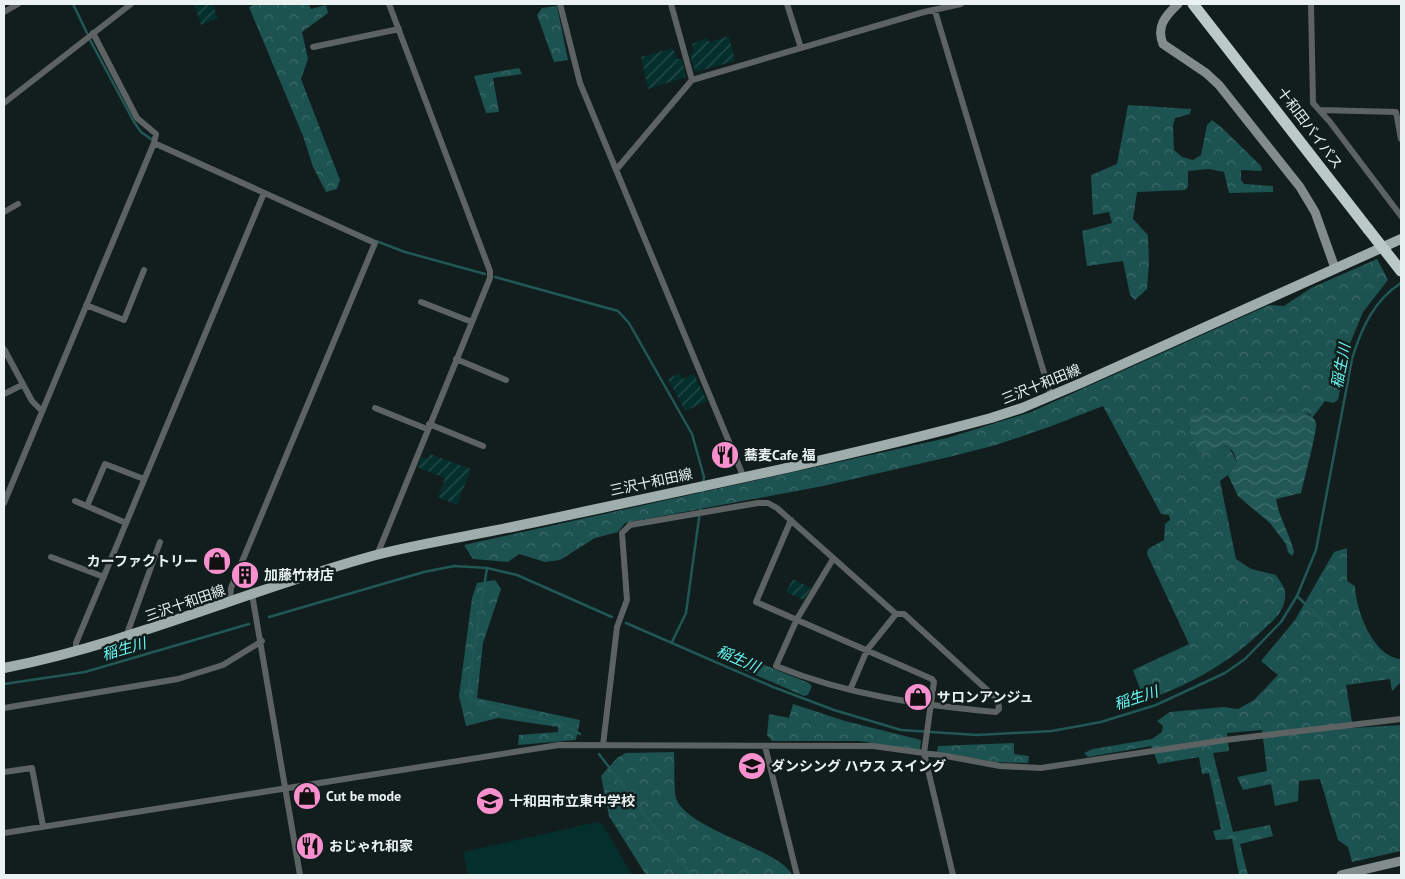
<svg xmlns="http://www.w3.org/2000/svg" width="1405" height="879" font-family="'PT Sans','Noto Sans JP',sans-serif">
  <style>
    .forest { fill: url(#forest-crowns) }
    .garden { fill: url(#garden-furrows) }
    .pitch { fill: #042f2d }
    .water { fill: url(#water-waves) }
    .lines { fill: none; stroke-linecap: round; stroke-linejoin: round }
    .stream { stroke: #215754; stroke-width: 2.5 }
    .street { stroke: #5c6362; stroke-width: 6 }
    .secondary { stroke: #828c8c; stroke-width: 9 }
    .primary { stroke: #9fadac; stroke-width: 10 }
    .highway { stroke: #b9cac9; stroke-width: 11 }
    .highway-bridge { stroke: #b9cac9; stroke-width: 11 }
    .labels { text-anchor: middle; stroke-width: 5; stroke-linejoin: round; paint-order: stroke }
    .street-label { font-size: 14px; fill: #eaf2f2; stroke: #111e1d }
    .poi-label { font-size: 14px; font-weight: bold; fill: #eaf2f2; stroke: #111e1d; text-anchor: start }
    .water-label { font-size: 15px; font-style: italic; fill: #68f8f2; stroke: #111e1d }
  </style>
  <defs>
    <pattern id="forest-crowns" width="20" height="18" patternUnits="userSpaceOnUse" patternTransform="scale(1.25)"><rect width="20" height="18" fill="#1c5250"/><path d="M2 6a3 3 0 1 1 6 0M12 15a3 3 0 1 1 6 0" fill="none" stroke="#3d6b6a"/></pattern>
    <pattern id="garden-furrows" width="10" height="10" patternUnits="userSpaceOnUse" patternTransform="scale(1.25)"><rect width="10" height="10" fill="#042f2d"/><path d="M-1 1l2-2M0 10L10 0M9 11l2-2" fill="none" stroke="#294e4c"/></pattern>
    <pattern id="water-waves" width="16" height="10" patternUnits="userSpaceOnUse" patternTransform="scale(1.25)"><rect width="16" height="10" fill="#215754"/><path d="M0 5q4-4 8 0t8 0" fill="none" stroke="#41706d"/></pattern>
  </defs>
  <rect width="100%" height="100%" fill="#111e1d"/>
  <path class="forest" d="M256 4H308L311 9 326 5 328 13 302 32 308 59 301 79 340 180 337 189 326 192 313 167 303 136 249 7Z
    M557 6 568 60 554 62 537 15 542 8Z
    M519 68 522 74 493 78 499 112 486 113 474 76Z
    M1128 105 1191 109 1190 114 1175 118 1173 126 1174 150 1182 157 1193 160 1201 155 1207 125 1212 120 1220 126 1261 166 1262 171 1241 170V180L1244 184 1273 186V192L1229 193 1224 172 1209 169 1188 171V187L1185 190 1137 192 1133 219 1148 235 1149 263 1147 289 1135 300 1130 295 1123 261 1087 266 1082 231 1112 223 1109 212 1093 215 1091 175 1117 164Z
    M1377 259 1388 280 1363 312 1349 346 1338 400 1333 403 1325 401 1312 418 1310 414 1301 412 1193 415 1189 428 1200 452 1203 455C1213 449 1217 444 1229 447L1237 462 1228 475 1220 481 1236 559 1251 569 1276 575C1279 580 1284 586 1285 592 1287 609 1274 620 1263 630 1230 662 1195 682 1152 698L1142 694 1133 670 1189 644 1147 554 1148 549 1164 540 1165 524 1170 520 1169 515 1161 514 1103 406 1049 427 996 445 949 457 823 486 625 523 618 532 595 538 560 560 545 562 519 554 508 562 473 559 464 545 947 438 1031 412 1269 305 1284 306 1311 288Z
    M1347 548V581L1355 586C1356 611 1373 657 1401 659V682L1392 691 1390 679 1346 685 1353 728 1401 725V851L1352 862 1348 847 1338 840 1320 779 1299 781 1298 801 1275 806 1271 784 1243 790 1237 777 1267 771 1262 730 1227 733 1229 751 1213 753 1233 832 1270 825 1273 836 1240 844 1248 875H1239L1232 839 1216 840 1213 831 1221 829 1209 773 1202 774 1199 757 1158 764 1151 746 1088 757 1084 753 1093 749 1152 739 1162 732 1163 726 1157 721 1170 712 1224 707 1238 709 1254 700 1278 675 1261 661 1295 620 1334 552Z
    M495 580 501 589 483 643 477 698 580 720 576 740 518 745 519 735 558 732V727L498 718 466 726 459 696 472 598 477 583Z
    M725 649 809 683 812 686 808 695 804 696 723 661Z
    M793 704 845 721 921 740 920 750 859 741H772L767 735 769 714 789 718Z
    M1014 743V754L1029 756 1028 763 996 762 937 752 938 746Z
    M674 752C675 762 673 793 677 801 694 832 781 850 792 875H646L609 816 601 776 617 758 626 753Z"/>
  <path class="garden" d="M194 4H213L218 18 201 25Z
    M729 36 735 61 695 72 690 54 694 52 692 44 706 38 710 42Z
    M673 48 677 59H682L686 77 648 89 641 57Z
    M680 373 683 379 694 374 707 401 685 411 668 379Z
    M430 454 471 469 457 505 438 497 445 478 417 467 421 457 428 459Z
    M793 579 811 588 804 600 786 592Z"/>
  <path class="pitch" d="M597 822 603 825 632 875H468L463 852Z"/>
  <path class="water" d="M1301 412C1308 414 1314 416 1316 423 1318 428 1303 484 1301 493L1276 499C1279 518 1290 534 1294 552L1292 556 1288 552 1286 544 1270 523 1238 496 1228 475 1237 462C1230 437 1219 446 1203 455L1199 452C1194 440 1184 427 1193 415L1201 414Z"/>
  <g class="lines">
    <path class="stream" d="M73 4 87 33
      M90 40 134 122 141 132 151 139
      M376 241 405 252 485 274
      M495 277 618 311 629 323 692 434 704 477 703 484
      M487 568 467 696 480 704 563 724 580 734
      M1297 596 1364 661 1385 672 1401 669
      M269 617 424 572 454 566 487 568 517 575 612 617
      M626 623 773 687 834 710 901 730 977 735 1052 731 1101 722 1156 705 1225 673 1245 659 1281 622 1297 596 1316 550 1352 359C1361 329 1374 300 1401 283
      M672 642 686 613 703 489
      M4 684 85 672 249 624
      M599 754 691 875"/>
    <path class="street" d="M560 4 580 83 744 478
      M671 4 692 80
      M787 4 801 48
      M1311 4 1313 103 1330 122 1401 216
      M935 11 1051 396
      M4 12 18 4
      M313 47 399 29
      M4 103 131 4
      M1320 110 1396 112 1401 139
      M154 143 375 243 231 588 230 601
      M616 170 692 80 924 12 961 4
      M4 212 18 204
      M421 302 472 322
      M86 305 124 320 144 270
      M4 349 32 401 42 411
      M456 359 506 380
      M4 394 22 385
      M375 408 427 429
      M429 424 483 446
      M75 501 126 523
      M4 503 154 143 156 134 137 118 93 33
      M87 506 105 464 144 479
      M791 520 756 602 932 679 934 682 924 753 953 875
      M377 555 490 278V271L389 4
      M51 557 104 577
      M833 559 797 619 776 666C847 695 920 705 996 712L999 709 998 700 904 614H896
      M252 594 300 875
      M130 637 128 631 160 542
      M76 652V643L264 193
      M4 708 178 679 223 665 262 641
      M603 745 617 627 627 600 622 533 630 525 758 503H768L777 508 896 614 867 650 850 690
      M765 746 797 875
      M4 772 32 768 43 826
      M4 833 559 745 873 746 946 756 1000 766 1041 768 1225 740 1401 719"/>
    <path class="secondary" d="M1178 4C1165 16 1156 27 1163 44L1206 73 1219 85 1300 187 1315 212 1335 268
      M1341 875 1401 861"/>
    <path class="primary" d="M4 668C132 643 250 589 376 555 422 543 470 536 517 526 675 492 835 460 991 418L1022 408 1081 383 1401 239"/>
    <path class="highway" d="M1193 4 1368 229"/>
    <path class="highway-bridge" d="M1368 229 1401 271"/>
  </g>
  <defs>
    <symbol id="restaurant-disc" viewBox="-11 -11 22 22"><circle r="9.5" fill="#f790cd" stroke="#111e1d"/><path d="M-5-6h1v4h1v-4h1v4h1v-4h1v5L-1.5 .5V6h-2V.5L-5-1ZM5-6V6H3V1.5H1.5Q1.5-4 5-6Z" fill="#111"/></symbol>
    <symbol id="shop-disc" viewBox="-11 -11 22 22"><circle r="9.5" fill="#f790cd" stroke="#111e1d"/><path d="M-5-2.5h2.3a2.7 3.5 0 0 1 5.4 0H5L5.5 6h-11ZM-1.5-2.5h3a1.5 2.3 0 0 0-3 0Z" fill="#111"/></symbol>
    <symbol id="building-disc" viewBox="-11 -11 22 22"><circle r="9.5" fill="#f790cd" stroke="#111e1d"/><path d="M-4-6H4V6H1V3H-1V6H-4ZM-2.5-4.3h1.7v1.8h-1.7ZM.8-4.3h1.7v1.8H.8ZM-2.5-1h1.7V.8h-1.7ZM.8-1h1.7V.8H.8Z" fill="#111"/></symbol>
    <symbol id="school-disc" viewBox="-11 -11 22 22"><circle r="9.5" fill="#f790cd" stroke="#111e1d"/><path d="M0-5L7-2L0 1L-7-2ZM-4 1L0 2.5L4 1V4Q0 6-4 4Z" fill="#111"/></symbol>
  </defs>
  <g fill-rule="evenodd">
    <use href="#restaurant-disc" x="709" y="439" width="32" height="32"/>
    <use href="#shop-disc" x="201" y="545" width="32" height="32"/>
    <use href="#building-disc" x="229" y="559" width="32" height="32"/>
    <use href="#shop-disc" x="902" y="681" width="32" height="32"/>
    <use href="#school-disc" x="736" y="750" width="32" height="32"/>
    <use href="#shop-disc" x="291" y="780" width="32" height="32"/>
    <use href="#school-disc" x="474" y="785" width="32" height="32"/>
    <use href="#restaurant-disc" x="294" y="830" width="32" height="32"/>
  </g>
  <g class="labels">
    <g class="street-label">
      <text transform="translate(1310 128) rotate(53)" y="5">十和田バイパス</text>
      <text transform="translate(1041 384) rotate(-22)" y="5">三沢十和田線</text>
      <text transform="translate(651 482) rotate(-12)" y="5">三沢十和田線</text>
      <text transform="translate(185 603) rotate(-19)" y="5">三沢十和田線</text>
    </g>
    <g class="poi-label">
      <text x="744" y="460">蕎麦Cafe 福</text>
      <text x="198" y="566" text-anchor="end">カーファクトリー</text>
      <text x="264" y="580">加藤竹材店</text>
      <text x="937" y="702">サロンアンジュ</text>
      <text x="771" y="771">ダンシング ハウス スイング</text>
      <text x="326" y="801">Cut be mode</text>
      <text x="509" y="806">十和田市立東中学校</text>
      <text x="329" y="851">おじゃれ和家</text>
    </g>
    <g class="water-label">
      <text transform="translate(1341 366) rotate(-79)" y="5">稲生川</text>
      <text transform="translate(124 649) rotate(-16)" y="5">稲生川</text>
      <text transform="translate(738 659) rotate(24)" y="5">稲生川</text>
      <text transform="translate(1136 698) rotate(-18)" y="5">稲生川</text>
    </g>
  </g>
  <rect width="1405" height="879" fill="none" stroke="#eaf2f2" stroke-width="10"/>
</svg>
